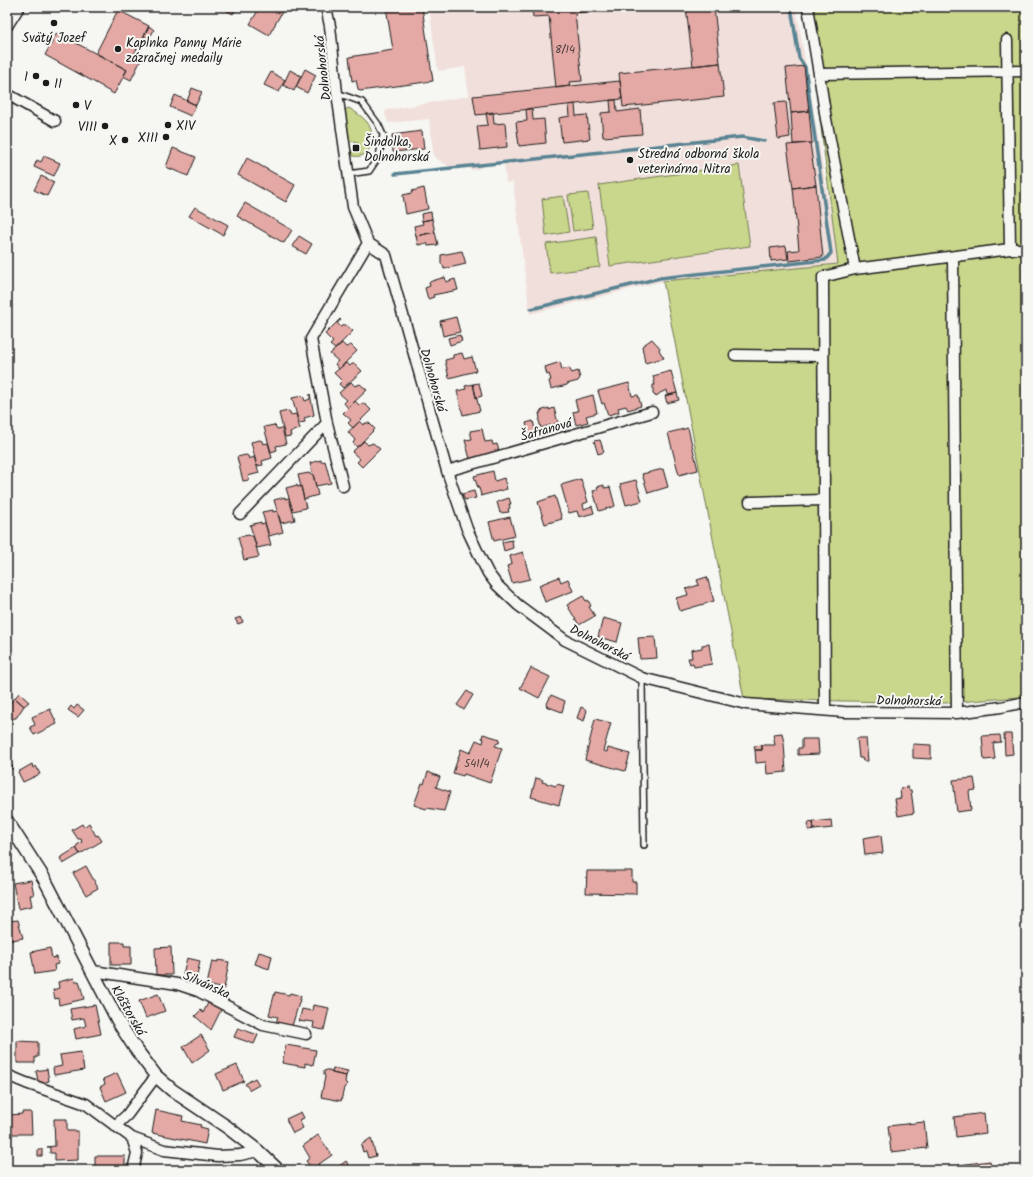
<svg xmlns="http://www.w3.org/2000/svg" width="1033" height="1177" font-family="Kalam,sans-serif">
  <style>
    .built { fill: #f1dfdb }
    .green { fill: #c8d78b; stroke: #727a54 }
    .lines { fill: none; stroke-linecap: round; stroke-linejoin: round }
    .stream { stroke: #588392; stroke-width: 3.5 }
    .building { fill: #e4a9a5; stroke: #1c1c1c }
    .service-casing { stroke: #1c1c1c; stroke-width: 8 }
    .minor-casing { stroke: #1c1c1c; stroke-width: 13 }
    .tertiary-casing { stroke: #1c1c1c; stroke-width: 15 }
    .service { stroke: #f6f6f2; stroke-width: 5 }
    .minor { stroke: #f6f6f2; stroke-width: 10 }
    .tertiary { stroke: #f6f6f2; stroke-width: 12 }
    .poi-dot { fill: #1c1c1c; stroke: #f6f6f2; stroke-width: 1.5 }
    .labels { text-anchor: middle; stroke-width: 4; stroke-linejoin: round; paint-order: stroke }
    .number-label { font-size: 11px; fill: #4e3f3e }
    .poi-label { font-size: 13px; fill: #1c1c1c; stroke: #f6f6f2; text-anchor: start }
    .street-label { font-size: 13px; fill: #1c1c1c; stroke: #f6f6f2 }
  </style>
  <rect width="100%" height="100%" fill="#f6f6f2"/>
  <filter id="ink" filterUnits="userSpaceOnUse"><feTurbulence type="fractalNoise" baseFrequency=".025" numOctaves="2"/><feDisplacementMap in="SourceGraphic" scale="8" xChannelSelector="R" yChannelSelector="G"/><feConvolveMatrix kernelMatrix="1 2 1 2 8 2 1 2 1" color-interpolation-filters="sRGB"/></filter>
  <g filter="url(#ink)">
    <path class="built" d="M429 7H796L839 264 663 281 530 314 513 182 506 183 504 164 482 166 479 169 471 170 467 167 453 169 434 157 429 119 388 123 385 113 387 110 469 96 465 67 438 71Z"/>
    <path class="green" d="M806 7H1026V695L1020 697 946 703 744 699 663 281 838 264Z
      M349 108C355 112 362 116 367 122 377 135 372 160 353 156L349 151H358L357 142 347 140 344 110Z
      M739 165 750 246 610 266 599 185Z
      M588 193 593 228 573 231 568 195Z
      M563 196 569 232 546 236 542 199Z
      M596 237 600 267 550 273 546 244Z"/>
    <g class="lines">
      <path class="stream" d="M395 174 742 137 764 141
        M531 309 660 278 825 260 831 253 805 67 799 58 791 7"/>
    </g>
    <path class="building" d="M220 7H237L233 14Z
      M260 7H274L282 12 269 35 250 24Z
      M386 7H422L433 81 360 91 358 89 356 80 352 81 349 57 393 50Z
      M532 7H633L575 13 582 81 569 82 570 86 556 88 549 16 533 17Z
      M686 7H714L720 63 693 66Z
      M118 10 149 26 133 56 141 60 131 80 123 76 127 70 96 53Z
      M149 26 154 30 149 39 144 36Z
      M57 33 127 70 114 94 103 88V87L45 55Z
      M720 63 724 97 623 107 619 73Z
      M804 66 809 111 791 113 786 68Z
      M305 69 316 75 307 93 296 87Z
      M290 70 301 76 294 91 283 85Z
      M271 72 285 80 279 92 264 85Z
      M620 81 622 99 476 115 473 96Z
      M192 88 202 92 196 105 187 101Z
      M175 95 196 105 191 116 170 107Z
      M610 100H616L617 112 640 109 642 134 603 137 601 113 611 112Z
      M786 102 790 137 778 139 774 103Z
      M575 104 576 116 587 115 590 139 562 142 559 118 570 116 569 105Z
      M532 108 533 120 544 119 546 143 519 146 516 122 527 121 526 109Z
      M809 111 812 143 793 144 791 113Z
      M493 112 494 124 505 123 507 147 480 150 477 126 488 125 486 113Z
      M422 131 424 149 393 152 392 135Z
      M810 143 816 185 793 188 787 145Z
      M173 148 196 157 188 176 166 167Z
      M44 156 60 163 54 176 34 167 37 160 41 162Z
      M247 158 295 185 286 202 238 175Z
      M41 176 54 182 47 196 34 190Z
      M816 185 823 257 789 261 788 251 799 250 793 188Z
      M424 188 428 209 406 214 403 195 412 193V191Z
      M245 203 292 230 284 243 237 216Z
      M195 207 228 225 223 235 189 216Z
      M431 212 432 219 422 221 421 214Z
      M432 219 435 232 416 236 414 226 423 224 422 221Z
      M435 232 438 245 428 246 427 243 418 245 416 236Z
      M299 236 312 244 306 254 292 246Z
      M786 246 788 259 771 261 770 248Z
      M462 251 466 264 444 269 443 265 441 264V255Z
      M445 277 446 282 455 279 458 290 433 295 434 297 428 299 425 288 430 286 429 282Z
      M456 317 460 332 443 336 440 321Z
      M340 319 341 320 337 323 341 327 343 325H346L353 331 335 349 330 345 333 342 325 334Z
      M460 335 462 341 450 345 448 338Z
      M652 339 660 348 659 350 664 358 645 363 642 346Z
      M342 343 346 347 351 345 357 351 339 369 335 364 338 361 330 354Z
      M462 353 464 359 472 357 476 371 449 378 445 360 453 358V355Z
      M560 362 562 370 569 368 572 373 578 371 580 378 578 381 567 384V385L551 389 549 381 551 380 549 374 547 375 545 367Z
      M346 363 350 366 352 364H355L362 371 343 388 339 384 342 381 334 373Z
      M671 371 677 393 668 395 667 390 660 393 658 395 655 396 653 394V385H655L653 376Z
      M351 382 355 386 360 384 367 390 348 408 344 403 347 400 339 393Z
      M479 383 482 396 476 398 473 384Z
      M629 383 632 396 638 395 641 406 628 410 626 406 618 408 619 412 608 415 604 403 602 404 598 391Z
      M473 384 480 411 463 415 457 391 466 389 465 386Z
      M677 393 679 400 667 403 665 396Z
      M310 394 314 415 304 418 305 422 299 423 292 398 302 396 304 398 305 401 310 399Z
      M593 395 597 413 586 416 588 422 576 425 573 412 578 411 575 400Z
      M355 401 359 405 364 403 371 410 353 428 348 423 351 420 343 413Z
      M549 408V410L554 408 558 423 541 428 539 421 540 418 539 413H541L540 411Z
      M288 411 290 412 291 415 296 414 300 429 290 432 291 436 285 437 279 413Z
      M360 421 364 425 365 423H369L375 429 357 447 353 443 355 440 348 432Z
      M533 421 536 433 529 435 526 423Z
      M274 425 276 427 277 429 282 428 286 444 276 446 277 450 271 452 264 427Z
      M688 428 698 470 679 475 668 433Z
      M482 429 485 442 492 441 493 445 497 444 499 451 470 459 465 440 472 439 470 431Z
      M260 440 262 441 263 444 268 443 272 458 262 461 263 465 257 466 251 442Z
      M600 440 604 452 598 454 594 441Z
      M364 441 368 445 373 443 380 449 362 467 357 462 360 459 352 452Z
      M246 455 248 456 249 459 254 457 259 473 248 476 249 480 243 481 237 457Z
      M321 460V462L325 461 331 483 316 486 310 463Z
      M663 469 668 487 648 493 642 474Z
      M493 471 495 481 504 478 507 489 480 496 481 495 479 488H478L474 476Z
      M309 473V474H313L318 495 304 499 298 475Z
      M581 479 588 502 583 504 584 509 592 506 594 513 579 517 577 511 569 513 561 485Z
      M636 480 642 501 626 505 620 484Z
      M297 485V487L301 486 306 508 293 511 286 488Z
      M604 485V488L610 487 615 506 599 511 593 491 598 490 597 487Z
      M474 491 476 498 465 500 462 494Z
      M555 496 562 519 545 524 538 502Z
      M285 497V499L289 498 295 520 281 523 274 500Z
      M509 498 511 504H509L510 508 508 509 509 512 500 513 497 502Z
      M273 510V512L277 511 283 532 269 536 262 512Z
      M510 517 515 536 494 541 489 522Z
      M261 522V524L265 523 271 545 257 548 250 525Z
      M249 535 250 536H253L259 557 244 560 238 537Z
      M512 540 513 548 504 551 502 542Z
      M523 552 530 579 512 583 507 566 512 564 510 556Z
      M559 577 561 582 568 579 573 591 545 602 539 585Z
      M707 577 714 601 680 611 676 598 688 595 686 589 699 585 697 580Z
      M583 596 586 601 588 600 591 606 589 607 595 616 579 625 567 605Z
      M241 617 243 622 238 624 235 619Z
      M603 618 622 623 617 642 598 637Z
      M655 637 657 658 640 659 638 638Z
      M709 644 712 664 694 667 693 663 690 664 688 658H692L691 650 702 648V645Z
      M531 668 550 677 539 698 520 688Z
      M467 691 473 695 464 710 457 705Z
      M19 693 29 702 24 706 15 698Z
      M551 695 565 701 562 712 546 706Z
      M15 698 24 706 16 718H14L7 725V705Z
      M77 705 84 710 78 717 68 710 71 706 74 709Z
      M581 707 587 710 584 721 577 718Z
      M50 709 57 724 34 735 30 727 35 725 32 717Z
      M595 719 611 723 603 751 607 752 608 748 630 754 625 771 585 760Z
      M782 733 784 743 786 772 767 774 766 762 756 763 755 750H762V745H775L773 734Z
      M483 734 500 739 499 743H497L495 746 502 748 490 783 464 774 463 776 453 773 461 749 470 753 476 740 483 743 484 739 482 738Z
      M1004 734H1011L1013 754 1005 755Z
      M1000 735 1001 742 993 743 995 759 984 760 982 736Z
      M857 738H866L868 761H863L862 758H859Z
      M802 739H818L819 754 798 755V748H802Z
      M913 744 931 745V759L913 758Z
      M762 745V750H755L754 746Z
      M7 759H9L13 768 7 771Z
      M32 764 33 768 36 766 40 774 23 782 18 772Z
      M428 772 440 777 436 787 450 792 444 811 427 808 426 809 414 805 422 783 424 784Z
      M536 778 543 780 542 782 556 786 557 784 564 786 559 805 531 797Z
      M974 778 976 790 969 791 971 810 957 812 953 780Z
      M908 787 909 790H911L914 813 898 816 895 799 901 798 900 790H901V788Z
      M831 820 832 828 814 830 813 822Z
      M813 822 814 830 809 831 808 823Z
      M89 823 96 836 98 835 102 841 80 854 76 848 77 845 82 842 81 839H78L72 830 82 824 84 827Z
      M881 835 883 853 865 855 863 838Z
      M76 848 80 854 63 864 60 858Z
      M86 866 98 888 86 895 73 873Z
      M587 871H632V882H636V894L586 893Z
      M31 880 34 895H30L32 906 18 909 13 883Z
      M18 920 23 938 7 941V923H9V921Z
      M111 942H124V946H131V965H111Z
      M171 947 172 975H156L155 948Z
      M50 948 52 958 57 957 58 964 54 965 55 971 35 974 31 952Z
      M259 952 272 956 269 969 255 964Z
      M187 958 200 961 197 976 183 974Z
      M218 960 229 962 224 989 207 985 212 961 218 962Z
      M74 978 75 982 79 981 84 999 59 1005 58 998 55 999 53 990 59 988 58 982Z
      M275 992 289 995 290 993 301 996 292 1026 276 1022 278 1017 269 1015Z
      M158 994 165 1011 146 1018 139 1001Z
      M209 1001 222 1008 211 1030 195 1016 201 1010 203 1013Z
      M95 1005 101 1034 76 1039 74 1029 86 1026 84 1018 72 1020 70 1009Z
      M313 1005 329 1008 324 1030 313 1028 314 1022 305 1021V1022L299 1021 302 1009 312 1011Z
      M238 1028 258 1035 254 1044 234 1037Z
      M201 1035 210 1050 192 1063 183 1047Z
      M17 1041 38 1042V1057H35V1063H17Z
      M286 1045 316 1050 313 1065 305 1063V1067L282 1063Z
      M81 1052 84 1070 54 1075 53 1068 62 1066 60 1055Z
      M237 1065 244 1081 223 1090 216 1074Z
      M333 1068 348 1071 346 1076 332 1073Z
      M47 1069 49 1081 42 1083 38 1081 36 1071Z
      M327 1070H330L332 1073 346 1076 345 1082 347 1084 344 1088 341 1101 321 1097 325 1077 324 1074V1071Z
      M117 1073 126 1092 106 1101 100 1087 105 1084 103 1079Z
      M255 1078 259 1085 250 1090 245 1084Z
      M156 1110 183 1116 182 1121 201 1125 200 1127 208 1129 205 1144 152 1133Z
      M22 1112H31L32 1134H7V1122H10L9 1115 22 1114Z
      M301 1112 304 1118 299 1120 303 1128 293 1133 286 1119Z
      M984 1113 986 1133 956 1137 954 1117Z
      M54 1119H67V1131H78V1160L55 1161V1153H50V1147H47L55 1146Z
      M924 1122 927 1148 891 1152 888 1126Z
      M318 1135 332 1155 312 1169 306 1161 310 1158 303 1146Z
      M371 1138 376 1156 368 1158 366 1151 363 1152 361 1145Z
      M38 1149H42V1156H38Z
      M95 1156H125V1170H95Z
      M346 1161 351 1168 350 1170H334Z
      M990 1161 991 1170H960L959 1165Z"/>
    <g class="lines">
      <defs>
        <path id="service" d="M337 93 362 102 378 124 383 135 379 156 369 171 348 174
          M642 678 644 845"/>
        <path id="minor" d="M326 7 330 26 337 93 353 207 368 243 386 255 447 471 467 529 481 559 488 573 497 585 518 605 565 640 642 678 746 704 844 712 957 713 1001 707 1026 702
          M808 7 819 74 1026 71
          M7 26 19 7
          M1007 40 1010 249
          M819 74 826 119 855 269 1010 249H1026
          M7 94 55 121
          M953 257 957 713
          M735 355 823 356
          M447 471 652 412
          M343 486 327 423 311 339 368 243
          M750 502 824 500
          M240 514 327 423
          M825 710 823 277 855 269
          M93 971 177 984 198 991 263 1025 306 1034
          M7 1075 26 1083 86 1104 132 1138 164 1150 218 1156 240 1155 258 1151
          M115 1126 127 1115 156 1076
          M132 1138 137 1153 133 1170"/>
        <path id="tertiary" d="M7 821 45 880 119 1023 135 1048 156 1076 172 1090 227 1127 258 1151 278 1170"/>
      </defs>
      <use href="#service" class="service-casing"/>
      <use href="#minor" class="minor-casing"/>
      <use href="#tertiary" class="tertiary-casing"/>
      <use href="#service" class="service"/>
      <use href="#minor" class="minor"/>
      <use href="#tertiary" class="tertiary"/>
    </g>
  </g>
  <g class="poi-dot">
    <circle cx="54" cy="23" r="4"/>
    <circle cx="118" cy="49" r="4"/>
    <circle cx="36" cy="76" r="4"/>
    <circle cx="46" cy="83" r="4"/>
    <circle cx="76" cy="105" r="4"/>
    <circle cx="168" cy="125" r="4"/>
    <circle cx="105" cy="126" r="4"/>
    <circle cx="166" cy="137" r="4"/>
    <circle cx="125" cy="140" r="4"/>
    <rect x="352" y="144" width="8" height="8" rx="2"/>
    <circle cx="630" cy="160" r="4"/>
  </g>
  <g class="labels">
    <g class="number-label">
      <text x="565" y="53">8/14</text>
      <text x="477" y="767">541/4</text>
    </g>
    <g class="poi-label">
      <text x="54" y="42" text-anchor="middle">Svätý Jozef</text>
      <text x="126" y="47">Kaplnka Panny Márie<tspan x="126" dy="15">zázračnej medaily</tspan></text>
      <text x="28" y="81" text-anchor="end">I</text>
      <text x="54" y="88">II</text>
      <text x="84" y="110">V</text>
      <text x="176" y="130">XIV</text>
      <text x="97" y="131" text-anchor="end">VIII</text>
      <text x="158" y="142" text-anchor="end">XIII</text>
      <text x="117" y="145" text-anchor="end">X</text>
      <text x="364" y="146">Šindolka,<tspan x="364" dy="15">Dolnohorská</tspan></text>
      <text x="638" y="158">Stredná odborná škola<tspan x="638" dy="15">veterinárna Nitra</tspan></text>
    </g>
    <g class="street-label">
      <text transform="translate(322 68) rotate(-96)" y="5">Dolnohorská</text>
      <text transform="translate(434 380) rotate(74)" y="5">Dolnohorská</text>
      <text transform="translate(546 429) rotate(-16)" y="5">Šafranová</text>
      <text transform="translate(600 642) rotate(27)" y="5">Dolnohorská</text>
      <text transform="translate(909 700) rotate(1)" y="5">Dolnohorská</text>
      <text transform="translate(207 984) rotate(24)" y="5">Silvánska</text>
      <text transform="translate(129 1010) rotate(60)" y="5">Kláštorská</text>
    </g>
  </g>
  <rect width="1033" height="1177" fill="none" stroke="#f6f6f2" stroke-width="24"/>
  <rect x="12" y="12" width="1009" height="1153" fill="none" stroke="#1c1c1c" stroke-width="1.5" filter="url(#ink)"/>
</svg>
